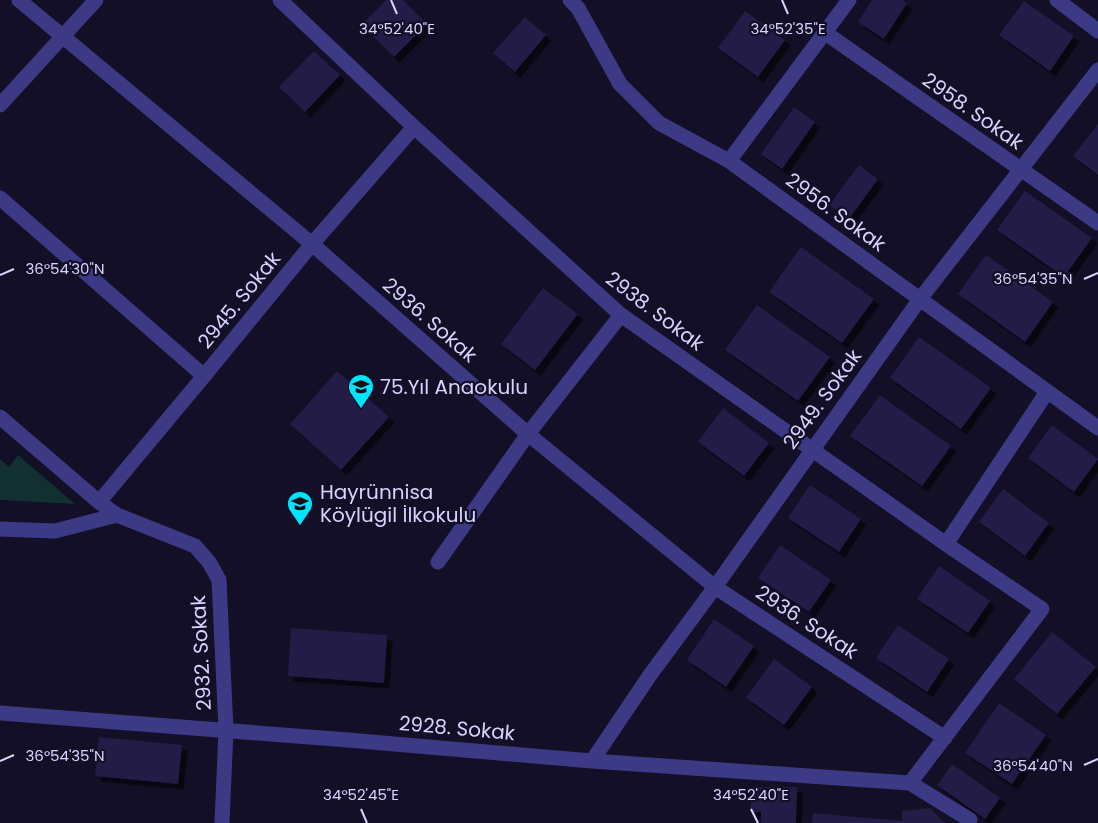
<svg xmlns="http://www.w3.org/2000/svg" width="1098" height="823" font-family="Poppins,sans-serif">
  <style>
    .green { fill: #12302f }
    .building { fill: #241b47; filter: url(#shadow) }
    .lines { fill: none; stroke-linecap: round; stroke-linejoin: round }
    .street { stroke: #3d3a85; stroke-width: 15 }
    .ticks { fill: none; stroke: #d9d4ff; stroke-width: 2 }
    .labels { text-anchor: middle; stroke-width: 4.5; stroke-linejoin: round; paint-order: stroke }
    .street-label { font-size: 20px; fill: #d9d4ff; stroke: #130f26 }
    .poi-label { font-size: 20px; fill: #d9d4ff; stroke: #130f26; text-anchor: start }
    .ticks-label { font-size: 15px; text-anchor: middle; fill: #d9d4ff; stroke: #130f26; stroke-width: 4.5; stroke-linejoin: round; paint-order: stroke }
  </style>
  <defs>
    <filter id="shadow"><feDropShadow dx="5.5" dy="5.5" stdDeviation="0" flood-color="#0009"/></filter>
  </defs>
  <rect width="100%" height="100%" fill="#130f26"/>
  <path class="green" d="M18 455 75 504 0 500V459L9 467Z"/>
  <path class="building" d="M386 0H403L427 24 394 57 361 25Z
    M872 0H902L907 3 884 39 858 22Z
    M1024 1 1074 36 1050 71 999 35Z
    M745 11 785 40 758 77 718 48Z
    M525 17 546 35 515 72 493 53Z
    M314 51 340 75 305 112 279 87Z
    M794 107 815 122 782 169 761 154Z
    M1098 124V175L1073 156Z
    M859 165 878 179 849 219 829 205Z
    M1025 191 1092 238 1064 277 997 230Z
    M801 247 874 299 842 343 769 292Z
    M986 255 1053 302 1025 342 958 294Z
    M543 288 578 314 535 370 501 344Z
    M757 305 830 357 798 401 725 350Z
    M919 337 991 388 961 429 890 378Z
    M337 371 389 417 341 470 290 424Z
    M880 395 951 446 922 486 850 436Z
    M723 408 769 443 744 476 698 442Z
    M1052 425 1098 459 1074 492 1028 458Z
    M810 485 861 519 839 552 788 518Z
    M1003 489 1049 523 1025 556 979 522Z
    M780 545 831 580 809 612 758 578Z
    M939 566 990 601 968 633 917 599Z
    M714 619 754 646 726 687 687 660Z
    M898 625 949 659 927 692 876 658Z
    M291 628 387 635 384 683 288 676Z
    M1052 632 1096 667 1057 714 1014 679Z
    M774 659 812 687 784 725 746 698Z
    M999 703 1046 735 1012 784 965 753Z
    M99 737 182 745 178 784 95 776Z
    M952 764 1000 798 985 819 937 785Z
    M751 787H797L796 823H761V812H751Z
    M930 808 945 823H812L813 813 902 821V811Z"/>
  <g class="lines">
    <path class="street" d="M19 0 312 244 528 434 715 587 945 738
      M570 0 578 8 620 84 659 123 729 161 1098 428
      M1057 0 1098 31
      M824 32 1098 223
      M0 105 96 0
      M729 161 849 0
      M0 198 204 376
      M0 417 99 502 117 515 195 546 209 562 219 580 226 730 222 823
      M99 502 204 376 312 244 414 127
      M0 529 55 531 117 515
      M946 544 1047 392
      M438 562 528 434 621 315
      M0 713 348 740 592 761 910 783 1042 609 946 544 621 315 414 127 280 0
      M592 761 650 675 715 587 920 299 1098 70
      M910 783 970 820"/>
  </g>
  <path class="ticks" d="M391 0 397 14M782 0 788 14M0 275 14 269M1084 279 1098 273M0 761 14 755M1084 765 1098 759M361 809 367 823M751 809 758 823"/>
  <defs>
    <symbol id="school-pin" viewBox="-11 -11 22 30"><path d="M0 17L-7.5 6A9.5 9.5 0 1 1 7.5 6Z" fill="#00e5ff" stroke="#130f26"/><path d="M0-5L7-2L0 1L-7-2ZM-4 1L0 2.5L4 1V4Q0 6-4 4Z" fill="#111"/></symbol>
  </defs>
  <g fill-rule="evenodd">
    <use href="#school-pin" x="346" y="372" width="30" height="40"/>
    <use href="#school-pin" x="285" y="489" width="30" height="40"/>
  </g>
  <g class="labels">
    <g class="street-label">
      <text transform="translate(973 111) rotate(35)" y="7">2958. Sokak</text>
      <text transform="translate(836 212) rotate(36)" y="7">2956. Sokak</text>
      <text transform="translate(239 300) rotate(-51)" y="7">2945. Sokak</text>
      <text transform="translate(655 311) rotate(37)" y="7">2938. Sokak</text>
      <text transform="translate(430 320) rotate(41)" y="7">2936. Sokak</text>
      <text transform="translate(822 399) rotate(-54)" y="7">2949. Sokak</text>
      <text transform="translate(807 622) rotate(33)" y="7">2936. Sokak</text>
      <text transform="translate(201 653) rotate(-93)" y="7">2932. Sokak</text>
      <text transform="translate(457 728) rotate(5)" y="7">2928. Sokak</text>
    </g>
    <g class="poi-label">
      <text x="380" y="394">75.Yıl Anaokulu</text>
      <text x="320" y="499">Hayrünnisa<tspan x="320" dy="23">Köylügil İlkokulu</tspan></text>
    </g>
  </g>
  <g class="ticks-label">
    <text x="397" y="34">34°52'40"E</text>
    <text x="788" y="34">34°52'35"E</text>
    <text x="65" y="274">36°54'30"N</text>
    <text x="1033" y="284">36°54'35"N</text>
    <text x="65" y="761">36°54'35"N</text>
    <text x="1033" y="771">36°54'40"N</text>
    <text x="361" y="800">34°52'45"E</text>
    <text x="751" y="800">34°52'40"E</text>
  </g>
</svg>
